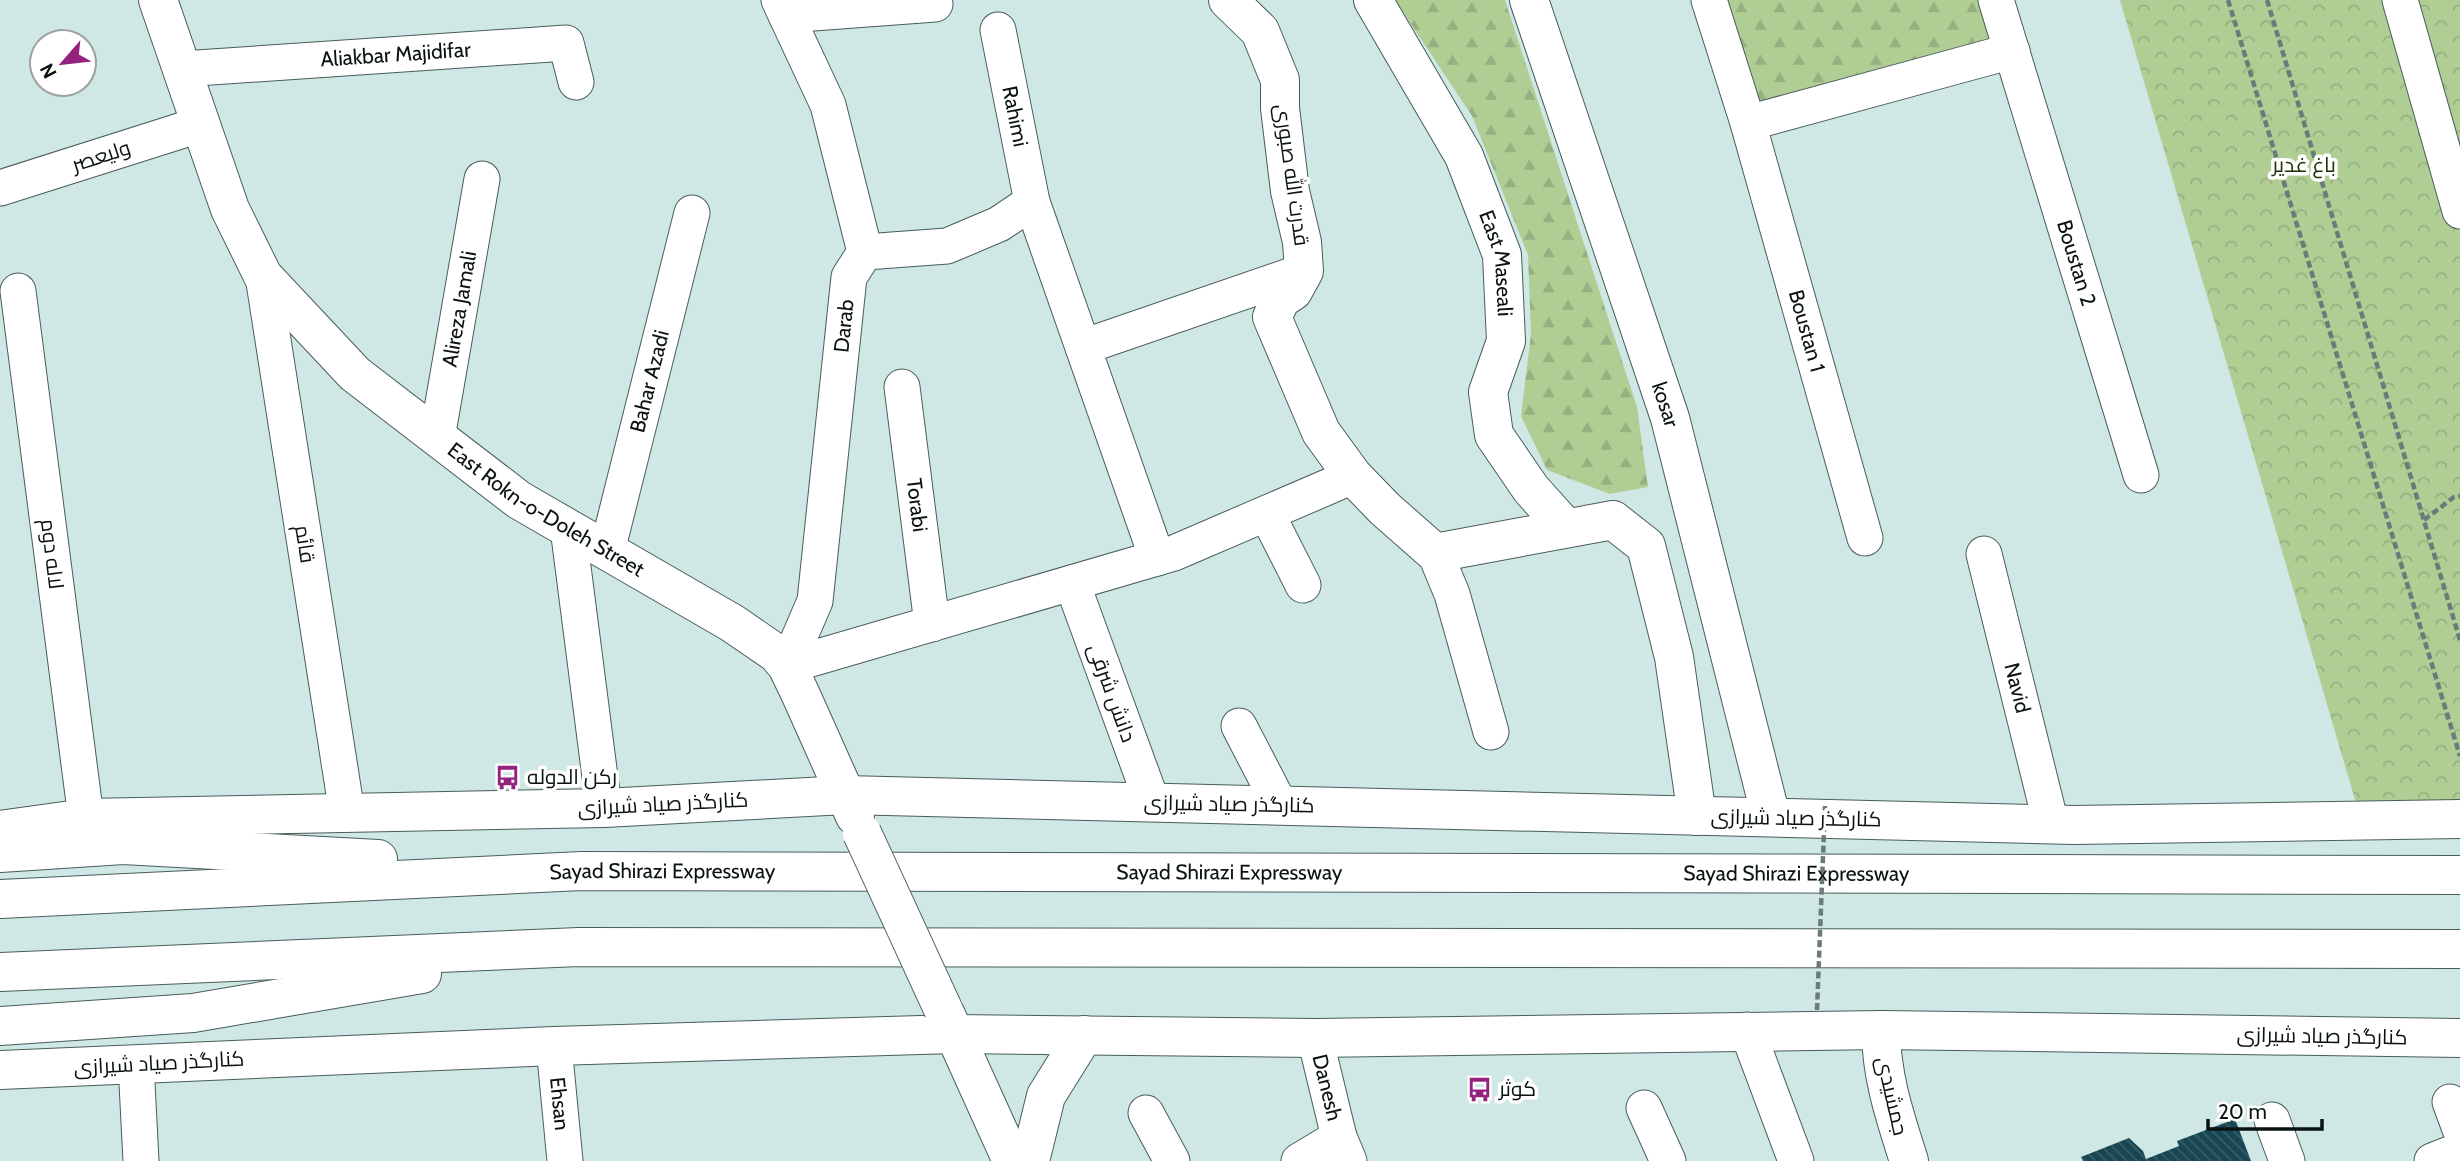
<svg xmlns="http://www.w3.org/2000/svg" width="2460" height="1161" font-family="Cabin,Cairo,sans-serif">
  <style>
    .forest { fill: url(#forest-firs) }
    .park { fill: url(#park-crowns) }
    .building { fill: url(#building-back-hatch) }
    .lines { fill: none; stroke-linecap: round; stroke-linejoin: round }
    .street-casing { stroke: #485d5b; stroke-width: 37 }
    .secondary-casing { stroke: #485d5b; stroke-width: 40 }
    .highway-casing { stroke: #485d5b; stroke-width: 40 }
    .path { stroke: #6a7b79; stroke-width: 4.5; stroke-dasharray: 7 3.5; stroke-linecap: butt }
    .street { stroke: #fff; stroke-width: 35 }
    .secondary { stroke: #fff; stroke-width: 38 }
    .highway { stroke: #fff; stroke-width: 38 }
    .secondary-bridge-casing { stroke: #485d5b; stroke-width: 40; stroke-linecap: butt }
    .path-bridge { stroke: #6a7b79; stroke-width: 4.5; stroke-dasharray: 7 3.5; stroke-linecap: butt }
    .secondary-bridge { stroke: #fff; stroke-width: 38 }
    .labels { text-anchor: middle; stroke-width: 7; stroke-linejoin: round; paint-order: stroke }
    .street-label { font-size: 21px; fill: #0a1312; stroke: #fff }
    .park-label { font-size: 21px; fill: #213408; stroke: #fff }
    .poi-label { font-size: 21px; fill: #0a1312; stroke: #fff; text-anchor: start }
  </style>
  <defs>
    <pattern id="forest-firs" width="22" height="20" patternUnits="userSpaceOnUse" patternTransform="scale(1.75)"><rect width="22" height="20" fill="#b0ce94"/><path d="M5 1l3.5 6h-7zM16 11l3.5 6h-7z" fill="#96b07f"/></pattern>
    <pattern id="park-crowns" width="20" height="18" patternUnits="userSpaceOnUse" patternTransform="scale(1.75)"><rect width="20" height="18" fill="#b0ce94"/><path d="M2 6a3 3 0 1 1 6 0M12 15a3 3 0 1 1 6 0" fill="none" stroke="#96b07f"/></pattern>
    <pattern id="building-back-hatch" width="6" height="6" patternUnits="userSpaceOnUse" patternTransform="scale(1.75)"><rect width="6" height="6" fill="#184652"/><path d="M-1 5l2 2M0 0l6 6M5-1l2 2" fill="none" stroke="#385d66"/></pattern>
  </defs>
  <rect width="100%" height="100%" fill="#cfe7e5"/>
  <path class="forest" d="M1395 0H1505L1637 407 1648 487 1610 494 1547 470 1521 416 1531 334 1528 255 1472 116Z
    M1723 0H1983L1996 42 1757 108Z"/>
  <path class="park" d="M2120 0H2392L2460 232V820H2361Z
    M2400 0H2460V211Z"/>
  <path class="building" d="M2235 1119 2251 1161H2083L2081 1157 2129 1138 2143 1151 2146 1159 2179 1146 2177 1141Z"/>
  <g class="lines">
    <defs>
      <g id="street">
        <path d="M779 0 828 105 865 252 849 277 815 601 787 666"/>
        <path id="s1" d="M1709 0 1748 123 1865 538"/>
        <path id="s2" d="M1996 0 2141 475"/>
        <path d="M2400 0 2460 211"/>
        <path d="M786 15 935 4"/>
        <path id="s3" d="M998 30 1032 202"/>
        <path id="s4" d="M182 69 566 43 576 82"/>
        <path d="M1748 123 2012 51"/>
        <path d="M0 188 202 124"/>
        <path d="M865 252 947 246 999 224 1032 202 1157 558"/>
        <path d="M263 276 347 813"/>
        <path d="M18 291 86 818"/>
        <path d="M1083 347 1304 271"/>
        <path id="s5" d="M902 387 932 624"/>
        <path id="s6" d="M437 438 482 179"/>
        <path d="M1267 514 1303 585"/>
        <path d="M568 528 604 808"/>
        <path id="s7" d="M607 551 692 213"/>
        <path d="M1435 553 1452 594 1491 732"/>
        <path id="s8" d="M1984 554 2051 824"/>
        <path d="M1072 583 1152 802"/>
        <path d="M787 666 1174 553 1353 476"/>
        <path d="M1239 726 1280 805"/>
        <path d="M1747 1030 1796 1161"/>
        <path id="s9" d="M1315 1038 1339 1137 1349 1161"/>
        <path id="s10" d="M554 1046 565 1161"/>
        <path d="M136 1064 141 1161"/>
        <path d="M2450 1102 2460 1129"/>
        <path d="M1644 1108 1668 1161"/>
        <path d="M1146 1113 1172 1161"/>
        <path d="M2272 1120 2287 1161"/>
        <path d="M1299 1161 1339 1137"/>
        <path d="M2432 1161 2460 1150"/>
      </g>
      <g id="secondary">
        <path id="s11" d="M158 0 230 209 263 276 355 374 519 500 732 623 777 654 787 666 800 693 855 816"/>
        <path d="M1228 0 1260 31 1280 80V108L1290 191 1302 242 1304 271 1293 291 1281 299 1272 317 1321 432 1353 476 1385 509 1435 553 1613 520 1646 546 1674 657 1697 816"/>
        <path id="s12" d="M1373 0 1464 156 1502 255 1506 341 1488 392 1494 435 1531 489 1566 528"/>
        <path id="s13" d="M1529 0 1670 418 1771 817"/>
        <path d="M0 830 86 818 604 808 845 795 2074 825 2460 819"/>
        <path d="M945 1013 1012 1161"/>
        <path d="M1881 1030C1881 1076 1895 1117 1909 1161"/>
        <path d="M0 1070 554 1046 954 1034 1315 1038 1881 1030 2460 1038"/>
        <path d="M1030 1161 1046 1096 1084 1035"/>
      </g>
      <g id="highway">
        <path d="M0 853 123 845 378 859"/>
        <path id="s14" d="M0 899 582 871 2460 875"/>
        <path d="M0 972 579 947 2460 949"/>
        <path d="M0 1026 193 1013 422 974"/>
      </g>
    </defs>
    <use href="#street" class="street-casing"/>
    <use href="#secondary" class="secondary-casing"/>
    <use href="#highway" class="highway-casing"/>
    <path class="path" d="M2228 0 2460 756
      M2267 0 2460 640
      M2424 520 2454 497 2460 496"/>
    <use href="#street" class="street"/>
    <use href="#secondary" class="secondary"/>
    <use href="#highway" class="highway"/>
    <defs>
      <path id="secondary-bridge" d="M862 833 943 1009"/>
    </defs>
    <use href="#secondary-bridge" class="secondary-bridge-casing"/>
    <path class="path-bridge" d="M1817 1010 1825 806"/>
    <use href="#secondary-bridge" class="secondary-bridge"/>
  </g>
  <defs>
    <symbol id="bus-bare" viewBox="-9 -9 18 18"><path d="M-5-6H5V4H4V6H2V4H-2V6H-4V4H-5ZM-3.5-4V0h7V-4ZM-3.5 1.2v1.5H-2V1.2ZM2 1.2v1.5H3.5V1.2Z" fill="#96227f" stroke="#fff" stroke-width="2.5" paint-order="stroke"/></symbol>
  </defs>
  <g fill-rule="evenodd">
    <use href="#bus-bare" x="490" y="760" width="35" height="35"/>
    <use href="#bus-bare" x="1462" y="1072" width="35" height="35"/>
  </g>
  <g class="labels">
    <g class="street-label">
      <text dy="7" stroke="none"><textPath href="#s4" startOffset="214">Aliakbar Majidifar</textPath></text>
      <text dy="7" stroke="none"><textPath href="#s3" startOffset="88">Rahimi</textPath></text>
      <text transform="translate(101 156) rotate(-18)" y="7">ولیعصر</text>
      <text transform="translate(1292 175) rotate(82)" y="7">قدرت الله صبوری</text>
      <text dy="7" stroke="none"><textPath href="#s2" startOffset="275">Boustan 2</textPath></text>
      <text dy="7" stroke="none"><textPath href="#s12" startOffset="294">East Maseali</textPath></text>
      <text dy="7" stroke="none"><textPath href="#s6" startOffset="131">Alireza Jamali</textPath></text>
      <text transform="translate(844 326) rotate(-84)" y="7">Darab</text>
      <text dy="7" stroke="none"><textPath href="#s1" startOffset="345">Boustan 1</textPath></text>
      <text dy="7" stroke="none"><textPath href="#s7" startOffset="175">Bahar Azadi</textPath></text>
      <text dy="7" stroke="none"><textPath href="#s13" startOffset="427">kosar</textPath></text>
      <text dy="7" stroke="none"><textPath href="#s5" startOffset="119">Torabi</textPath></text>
      <text dy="7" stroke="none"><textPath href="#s11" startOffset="665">East Rokn-o-Doleh Street</textPath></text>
      <text transform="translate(305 544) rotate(81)" y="7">قائم</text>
      <text transform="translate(52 554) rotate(83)" y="7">لاله دوم</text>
      <text dy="7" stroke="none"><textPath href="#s8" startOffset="138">Navid</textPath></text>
      <text transform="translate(1112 693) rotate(70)" y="7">دانش شرقی</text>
      <text transform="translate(663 804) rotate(-3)" y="7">کنارگذر صیاد شیرازی</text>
      <text transform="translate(1229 804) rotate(1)" y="7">کنارگذر صیاد شیرازی</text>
      <text transform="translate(1796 818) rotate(1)" y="7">کنارگذر صیاد شیرازی</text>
      <text dy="7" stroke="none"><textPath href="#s14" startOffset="663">Sayad Shirazi Expressway</textPath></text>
      <text dy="7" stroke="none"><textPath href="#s14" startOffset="1230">Sayad Shirazi Expressway</textPath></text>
      <text dy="7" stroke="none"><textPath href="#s14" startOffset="1797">Sayad Shirazi Expressway</textPath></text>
      <text transform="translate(2322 1036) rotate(1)" y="7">کنارگذر صیاد شیرازی</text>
      <text transform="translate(159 1063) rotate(-3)" y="7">کنارگذر صیاد شیرازی</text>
      <text dy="7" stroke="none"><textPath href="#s9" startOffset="51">Danesh</textPath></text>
      <text transform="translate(1892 1096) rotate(77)" y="7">جمشیدی</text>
      <text dy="7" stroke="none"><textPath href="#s10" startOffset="58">Ehsan</textPath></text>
    </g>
    <g class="park-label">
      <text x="2304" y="172">باغ غدیر</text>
    </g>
    <g class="poi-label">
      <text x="527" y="784">رکن الدوله</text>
      <text x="1499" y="1096">کوثر</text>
    </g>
  </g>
  <g transform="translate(63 63) rotate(242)"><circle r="33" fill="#ffffff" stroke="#9da1a0" stroke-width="2"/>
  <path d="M0-5L12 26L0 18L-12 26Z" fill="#96227f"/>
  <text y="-10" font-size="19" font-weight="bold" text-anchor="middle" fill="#0a1312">N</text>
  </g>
  <path d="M2208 1119v10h114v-10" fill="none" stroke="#0a1312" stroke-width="3.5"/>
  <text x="2218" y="1119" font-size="21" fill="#0a1312" stroke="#ffffff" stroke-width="5" paint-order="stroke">20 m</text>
</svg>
